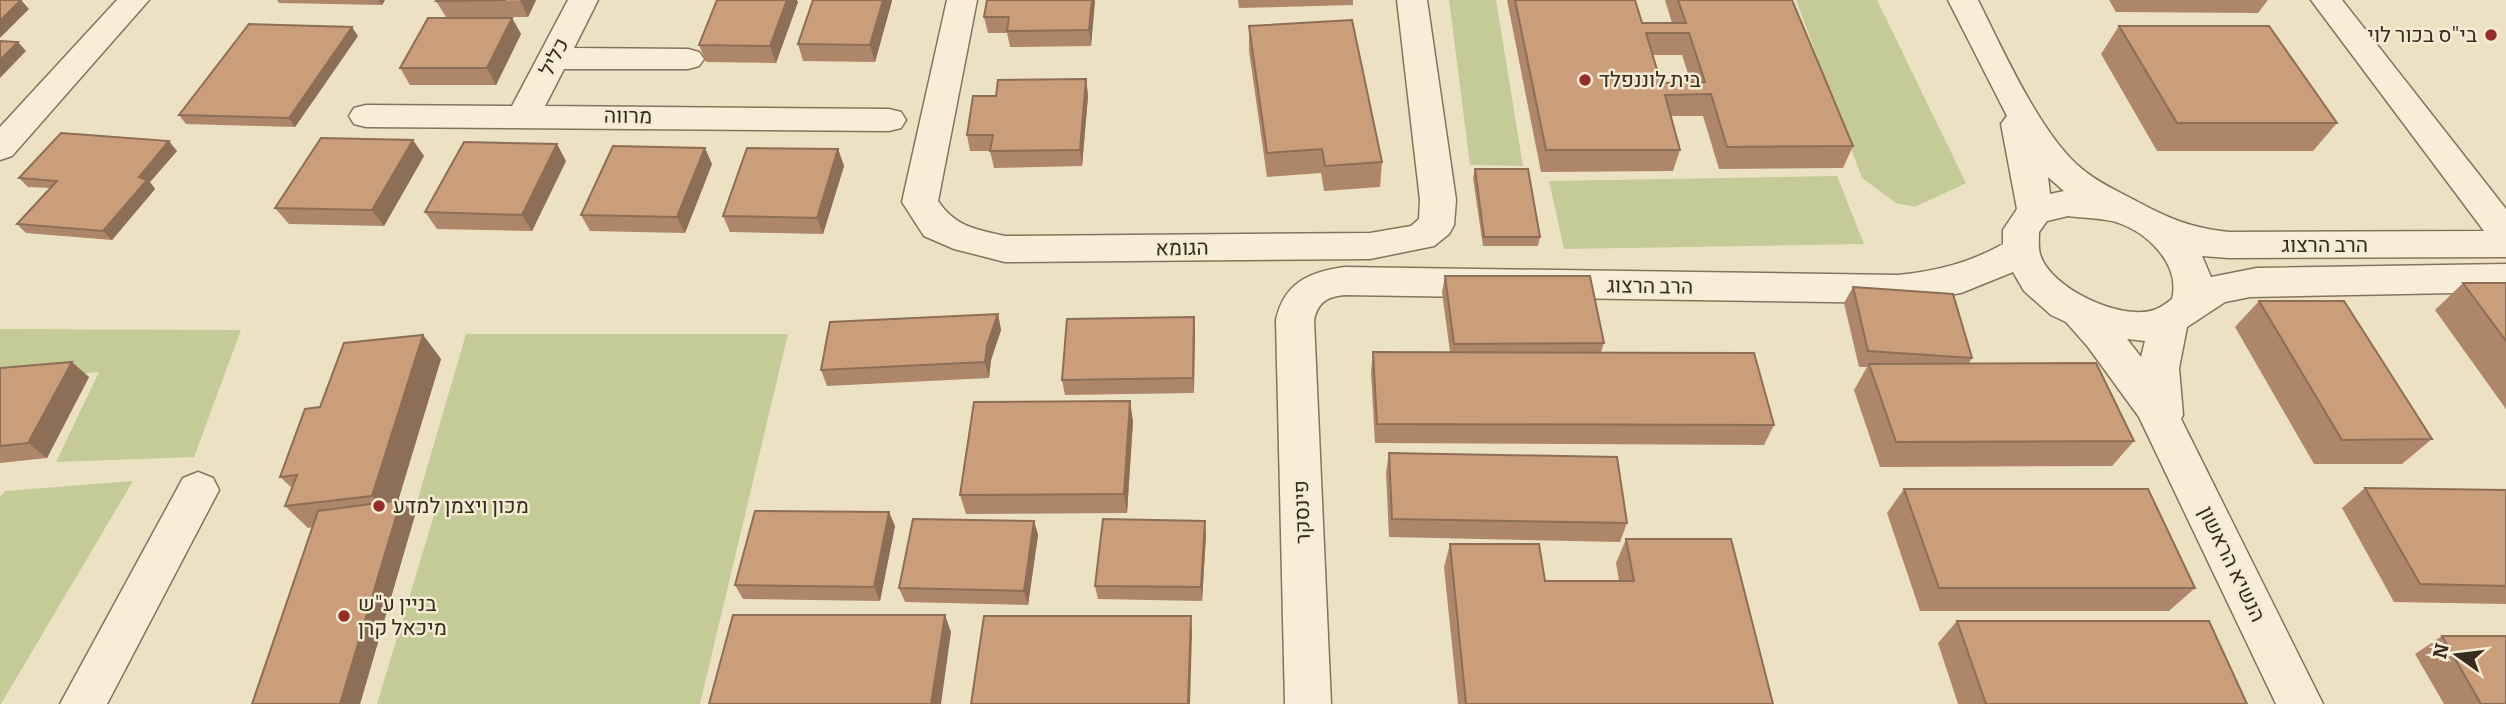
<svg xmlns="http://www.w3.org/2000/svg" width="2506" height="704" font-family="Bitter,Heebo,serif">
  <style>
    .green { fill: #c4cb98 }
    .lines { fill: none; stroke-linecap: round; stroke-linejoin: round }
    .minor-casing { stroke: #87735b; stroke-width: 3 }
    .minor { fill: #f8eed7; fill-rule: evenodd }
    .wall { fill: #ae876a; fill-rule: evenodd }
    .shaded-wall { fill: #8d6e56 }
    .building { fill: #ca9d7b; stroke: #8d6e56; stroke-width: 2; fill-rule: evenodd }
    .poi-dot { fill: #942d2c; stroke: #f4ebd3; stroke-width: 2.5 }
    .labels { text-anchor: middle; stroke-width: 5; stroke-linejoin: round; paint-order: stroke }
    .poi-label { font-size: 21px; fill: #372b1e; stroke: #f4ebd3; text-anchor: start }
    .street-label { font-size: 21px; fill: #372b1e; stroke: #f4ebd3 }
  </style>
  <rect width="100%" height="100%" fill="#ede1c4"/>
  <path class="green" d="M1449 0H1496L1523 166 1470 165Z
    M1796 0H1877L1966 183 1915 207 1896 203 1862 178Z
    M1837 176 1864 244 1564 249 1549 181Z
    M0 329 241 330 194 457 56 462 99 372 0 381Z
    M466 334H788L700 704H377L438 502H417Z
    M133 481 1 704H0V497L5 491Z"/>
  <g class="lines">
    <defs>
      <path id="minor" d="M117 0H149L12 156 0 160V127Z
        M568 0H598L574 48 688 49 699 52 704 59 699 66 688 69H564L545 106 889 109 901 112 906 120 901 128 889 131 366 127 354 124 349 116 354 108 366 105 512 106Z
        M947 0H977L938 201C956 227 975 229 1005 236L1370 233 1411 226 1419 219 1420 200 1397 0H1427L1456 200 1454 225 1449 234 1434 246 1370 259 1005 262 954 249 924 236 902 202Z
        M1948 0H1978C2002 48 2041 136 2082 169 2099 183 2119 192 2138 202 2170 219 2192 228 2229 232L2484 231 2311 0H2342L2506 209V257L2229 258 2202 256 2211 277 2257 268 2506 264V292L2250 297 2225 302 2187 327 2179 368 2183 415 2181 419 2323 704H2276L2139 417 2088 347 2066 322 2051 315 2024 291 2013 272 1961 293 1898 303 1344 295C1327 297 1318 302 1314 320L1331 704H1285L1276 320C1284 283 1309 272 1344 267L1898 275C1937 271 1969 263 2003 244V230L2017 209 2001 124 2007 116ZM2048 177 2064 191 2050 194ZM2068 216C2083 218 2101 218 2116 222 2148 232 2181 265 2172 299 2167 303 2160 308 2154 310 2120 321 2050 288 2040 254 2038 247 2039 239 2039 232L2047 221ZM2127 339 2145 341 2141 357Z
        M198 472 213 478 219 490 107 704H60L183 478Z"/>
    </defs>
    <use href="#minor" class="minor-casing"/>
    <use href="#minor" class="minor"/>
  </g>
  <path class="wall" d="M277 0H385L382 5 279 3Z
    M536 0 528 17H446L436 1Z
    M813 0H892L875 62 803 61 798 44Z
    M987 0H1095L1091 46 1010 47 1007 33H988L984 17Z
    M1238 0H1353V5L1239 8Z
    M1507 0H1635L1642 23H1672L1665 0H1792L1853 146 1843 168 1719 169 1703 116H1671L1680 150 1673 171 1541 172ZM1653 55H1682L1691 83H1661Z
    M2109 0H2268L2258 13 2116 12Z
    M798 2 776 63 706 62 699 45Z
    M512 18 521 34 496 85H410L400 68Z
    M1249 26 1382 162 1380 187 1324 191 1321 173 1267 177 1249 51Z
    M2119 26 2337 123 2313 151H2157L2101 54Z
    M358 36 295 127 186 124 179 115Z
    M1086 79 1088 96 1082 166 994 168 990 151H970L967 135 996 96Z
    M838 149 844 166 823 234 730 232 723 216Z
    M177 151 150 182 155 189 112 240 26 233 17 224 50 188 28 187 19 178Z
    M424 156 384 226 289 224 275 208Z
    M566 161 532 231 437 229 425 212Z
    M712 164 685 233 590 231 581 215Z
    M1475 169 1540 237 1538 246H1483L1473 178Z
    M1445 276 1604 343 1601 352 1774 425 1764 445 1375 443 1371 372 1373 352H1450L1442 292Z
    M2463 283H2506V409L2435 310Z
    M1853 287 1972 358 1969 363 2134 441 2112 466 1880 467 1854 390 1867 367H1859L1844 303Z
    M2259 301 2432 439 2402 464H2314L2235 327Z
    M998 314 1001 330 991 360 989 378 827 386 821 370Z
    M1194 317V393L1065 395 1062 380Z
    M423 335 441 359 398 501 401 500 415 515 360 704H252L312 527 308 528 285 506 292 488 280 477Z
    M0 368 89 377 47 458 0 463Z
    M1133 421 1127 513 966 514 960 495Z
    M1389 453 1627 523 1620 542 1389 537 1386 472Z
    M2365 488 2506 490V604L2394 602 2342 508Z
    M1904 489 2195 588 2169 611H1920L1887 513Z
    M1034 521 1038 535 1028 605 905 602 899 588Z
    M895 526 880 601 743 599 735 585Z
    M1206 535 1202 601 1098 599 1095 586Z
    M1626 539 1773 704H1458L1444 567 1450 544 1545 581H1619L1616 563Z
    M1957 621 2247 704H1958L1938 643Z
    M2442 636 2506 704H2444L2415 654Z"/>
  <path class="shaded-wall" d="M21 0 29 9 0 38V21Z
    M378 0H385L382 5Z
    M520 0H536L528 17Z
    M787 0H797L798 2 776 63 770 46Z
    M883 0H892V1L875 62 870 45Z
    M1092 0H1095L1091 46 1089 30Z
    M512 18 521 34 496 85 487 68Z
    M352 27 358 36 295 127 289 118Z
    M18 42 26 51 0 78V60Z
    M1086 79 1088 96 1082 166 1080 150Z
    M413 140 424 156 384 226 372 210Z
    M169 141 177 151 150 182 155 189 112 240 103 231 139 177Z
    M557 144 566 161 532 231 522 215Z
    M705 148 712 164 685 233 677 217Z
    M838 149 844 166 823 234 817 218Z
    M998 314 1001 330 991 360 989 378 985 362 987 345Z
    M1194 317 1195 332 1194 393 1193 378Z
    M423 335 441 359 393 517 372 496Z
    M72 362 89 377 47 458 28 443Z
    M1130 401 1133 421 1127 513 1124 494Z
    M401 500 415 515 360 704H340Z
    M889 512 895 526 880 601 874 587Z
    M1034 521 1038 535 1028 605 1024 591Z
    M1205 521 1206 535 1202 601 1201 587Z
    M945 615 951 632 941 704H931Z
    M1191 616 1192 633 1190 704H1188Z"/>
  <path class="building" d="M0 0H21L0 21Z
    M437 0H506L436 1Z
    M717 0H787L770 46 699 45Z
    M813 0H883L870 45 798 44Z
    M987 0H1092L1089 30 1007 31 1009 17H984Z
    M1515 0H1635L1642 23H1686L1678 0H1792L1853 146 1727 147 1711 94 1665 95 1680 150H1546ZM1646 33H1689L1705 82 1661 83Z
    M428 18H512L487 68H400Z
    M1352 20 1382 162 1325 166 1322 149 1267 153 1249 26Z
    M249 24 352 27 289 118 179 115Z
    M2119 26H2269L2337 123H2177Z
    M0 41 18 42 0 60Z
    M1086 79 1080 150 990 151 993 135H967L973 96H996L998 80Z
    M61 133 169 141 139 177 147 180 103 231 17 224 57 181 19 178Z
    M321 138 413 140 372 210 275 208Z
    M464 142 557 144 522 215 425 212Z
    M613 146 705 148 677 217 581 215Z
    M747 148 838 149 817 218 723 216Z
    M1475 169H1528L1540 237H1484Z
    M1445 276H1590L1604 343 1454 344Z
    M2463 283H2506V341Z
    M1853 287 1953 294 1972 358 1868 351Z
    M2259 301H2344L2432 439 2342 440Z
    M998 314 987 345 985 362 821 370 830 322Z
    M1194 317 1193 378 1062 380 1067 319Z
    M423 335 372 496 285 506 297 475 280 477 305 409 320 407 344 343Z
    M1373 352 1754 353 1774 425 1377 424Z
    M72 362 28 443 0 446V368Z
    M2096 363 2134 441 1896 442 1869 364Z
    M1130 401 1124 494 960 495 974 402Z
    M1389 453 1617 457 1627 523 1392 519Z
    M2365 488 2506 490V586L2420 584Z
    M1904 489H2148L2195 588H1939Z
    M401 500 340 704H252L318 511Z
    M755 511 889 512 874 587 735 585Z
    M913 519 1034 521 1024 591 899 588Z
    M1103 519 1205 521 1201 587 1095 586Z
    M1626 539H1731L1773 704H1466L1450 544H1539L1545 581H1634Z
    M733 615H945L931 704H709Z
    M984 616H1191L1188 704H971Z
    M1957 621H2209L2247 704H1986Z
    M2442 636H2506V704H2481Z"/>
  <g class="poi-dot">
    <circle cx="2491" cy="35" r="7"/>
    <circle cx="1585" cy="80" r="7"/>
    <circle cx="379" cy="506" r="7"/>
    <circle cx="344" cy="616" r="7"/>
  </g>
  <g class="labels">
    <g class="poi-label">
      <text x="2477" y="42" text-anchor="end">בי"ס בכור לוי</text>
      <text x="1599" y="87">בית לוננפלד</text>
      <text x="393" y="513">מכון ויצמן למדע</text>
      <text x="358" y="611">בניין ע"ש<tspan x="358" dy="24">מיכאל קרן</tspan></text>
    </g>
    <g class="street-label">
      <text transform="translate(554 57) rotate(-63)" y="7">כליל</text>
      <text transform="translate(628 116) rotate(1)" y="7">מרווה</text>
      <text x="2325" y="252">הרב הרצוג</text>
      <text transform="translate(1182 248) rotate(-1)" y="7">הגומא</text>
      <text transform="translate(1650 286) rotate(1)" y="7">הרב הרצוג</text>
      <text transform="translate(1302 512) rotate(-92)" y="7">פינסקר</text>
      <text transform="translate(2232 564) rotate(64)" y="7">הנשיא הראשון</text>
    </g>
  </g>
  <g transform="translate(2457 655) rotate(284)" stroke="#f4ebd3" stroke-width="5" paint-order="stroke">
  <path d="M0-5L12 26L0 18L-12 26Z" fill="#372b1e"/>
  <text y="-10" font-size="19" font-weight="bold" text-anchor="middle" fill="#372b1e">N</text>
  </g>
</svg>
